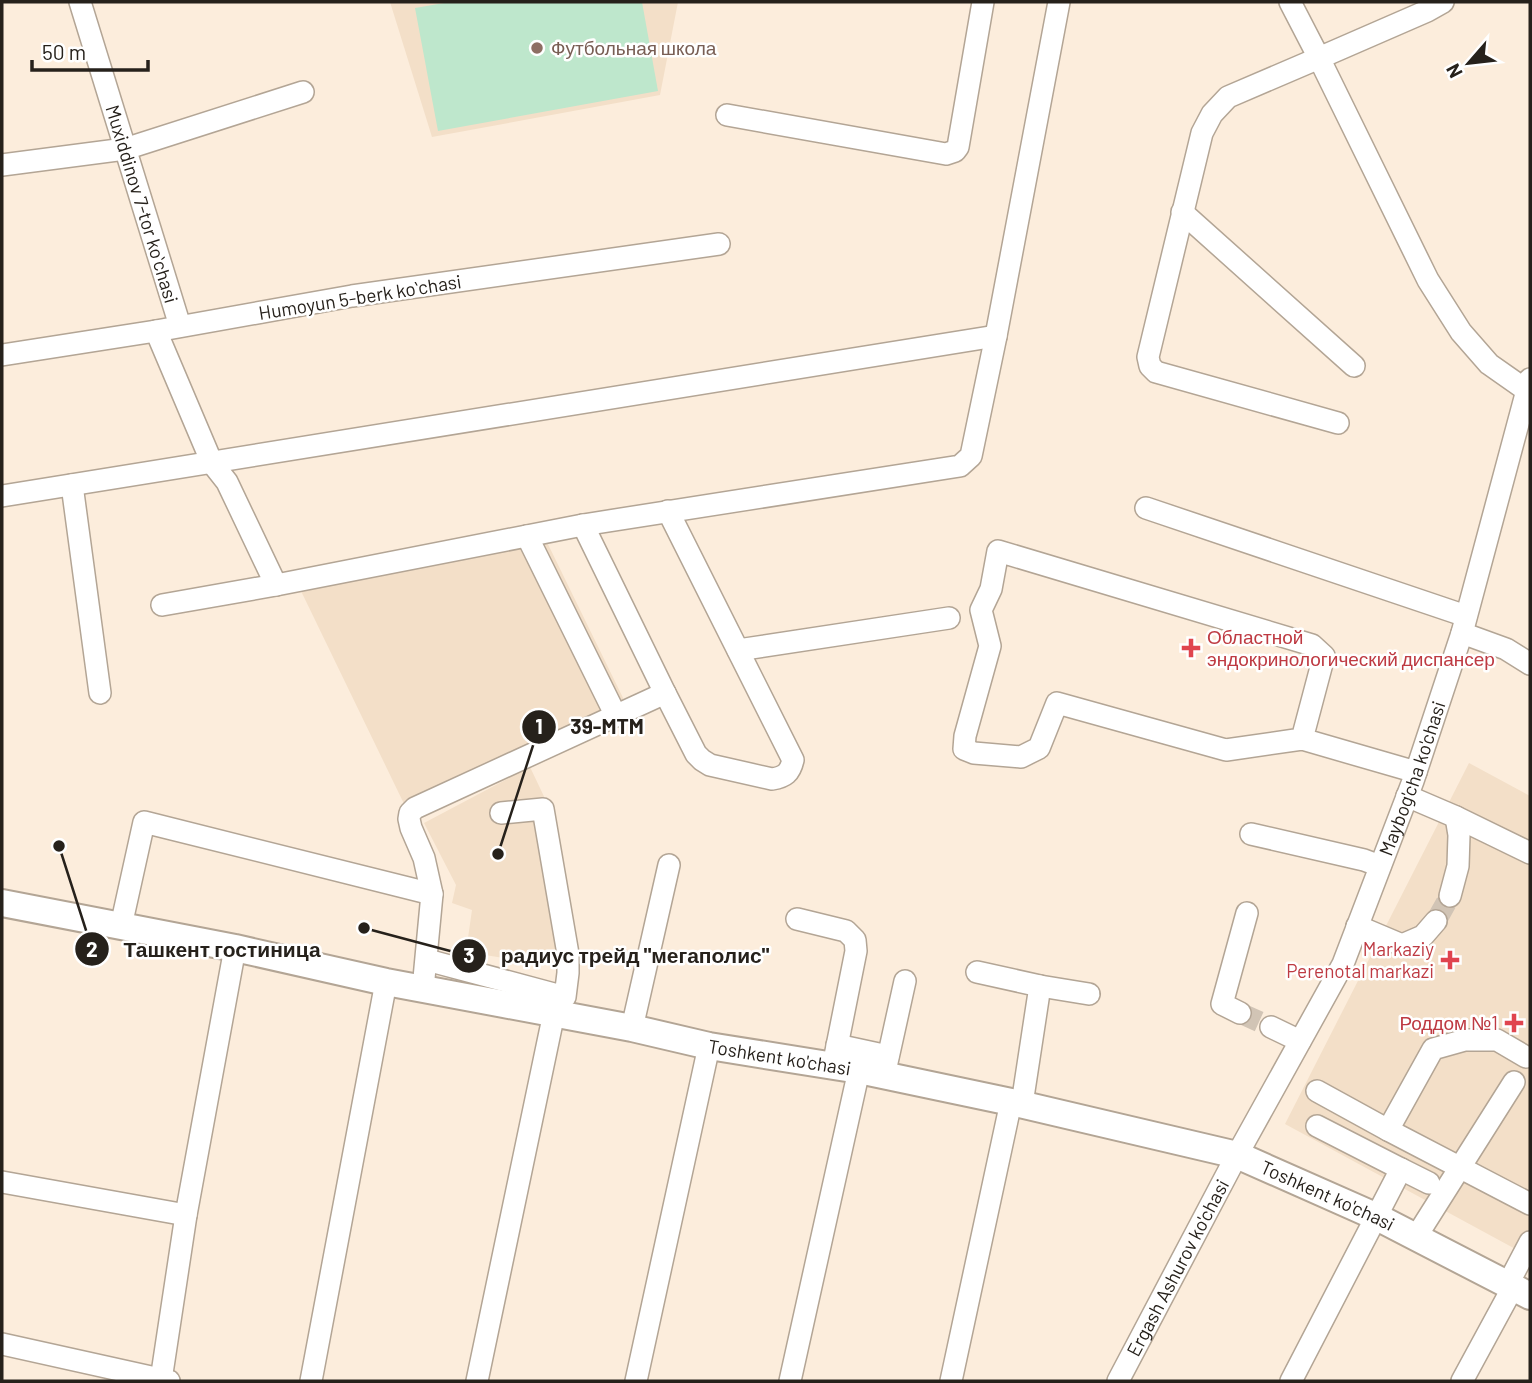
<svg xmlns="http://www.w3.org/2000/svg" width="1532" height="1383" font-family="Barlow,sans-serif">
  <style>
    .built { fill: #f3dfc8 }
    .green { fill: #bee7cc }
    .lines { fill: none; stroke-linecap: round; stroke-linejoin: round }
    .minor-tunnel { stroke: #d1c4b5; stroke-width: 21; stroke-dasharray: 21 10; stroke-linecap: butt }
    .minor-casing { stroke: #b3a595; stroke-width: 24 }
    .major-casing { stroke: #b3a595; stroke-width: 30 }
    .minor { stroke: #fff; stroke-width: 21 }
    .major { stroke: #fff; stroke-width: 26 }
    .education-dot { fill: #8d6e63; stroke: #fff; stroke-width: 2.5 }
    .health-dot { fill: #e0444e; stroke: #fff; stroke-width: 2.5 }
    .labels { text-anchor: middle; stroke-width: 5; stroke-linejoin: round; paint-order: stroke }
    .education-label { font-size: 19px; fill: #785e54; stroke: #fff; text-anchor: start }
    .street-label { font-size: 19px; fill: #26211b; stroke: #fff }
    .health-label { font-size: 19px; fill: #be3a42; stroke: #fff; text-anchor: end }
    .leader { fill: none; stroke: #26211b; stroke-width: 2.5 }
    .callout-dot { fill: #26211b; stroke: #fff; stroke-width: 2.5 }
    .mark-label { font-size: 21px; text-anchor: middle; font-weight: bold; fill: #fff }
    .callout-label { font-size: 21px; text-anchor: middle; font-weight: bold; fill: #26211b; stroke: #fff; stroke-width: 5; stroke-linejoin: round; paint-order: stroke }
  </style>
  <rect width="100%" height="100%" fill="#fceddc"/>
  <path class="built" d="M390 2H678L660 95 432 137Z
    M543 534 626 704 407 810 301 591Z
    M1469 763 1530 796V1257L1285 1124Z
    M530 767 549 807 579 970 466 952 472 910 452 903 456 885 424 823Z"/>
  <path class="green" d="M450 2H642L658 91 438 131 415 8Z"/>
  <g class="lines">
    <path class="minor-tunnel" d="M1436 921 1450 896
      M1240 1013 1271 1027"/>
    <defs>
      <g id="minor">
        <path d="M80 2 180 326"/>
        <path d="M1290 2 1319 58 1427 11 1443 2"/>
        <path d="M727 115 946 154 955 151 958 147 983 2"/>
        <path d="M2 165 125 149 303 92"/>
        <path d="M1182 212 1354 366"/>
        <path d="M156 331 212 463 227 482 276 585"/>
        <path d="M2 355 156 331 352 296 719 244"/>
        <path d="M1338 423 1156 372 1150 366 1148 357 1202 133 1212 114 1228 97 1319 58 1428 280 1461 332 1489 364 1526 390"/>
        <path d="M72 485 100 693"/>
        <path d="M2 496 996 336"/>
        <path d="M1146 508 1466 616"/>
        <path d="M527 536 616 716"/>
        <path d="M162 605 276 585 583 525 960 466 971 456 996 336 1059 2"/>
        <path d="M1462 633 1506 649 1530 664"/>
        <path d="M738 650 949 618"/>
        <path d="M665 693 696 754 702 760 710 765 772 779C785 777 790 773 793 760L668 511"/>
        <path d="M1302 739 1324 656 1312 645 998 551 991 589 981 610 990 646 965 736 964 749 974 753 1021 757 1039 748 1057 703 1226 750 1302 739 1416 772"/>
        <path d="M1407 796 1456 817 1530 853"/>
        <path d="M1251 834 1364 860 1380 866"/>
        <path d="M1450 896 1458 866 1459 835 1456 817"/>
        <path d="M797 919 846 931 855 940 856 951 833 1066"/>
        <path d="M121 926 144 822 432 894"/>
        <path d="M1357 926 1402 945 1423 936 1436 921"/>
        <path d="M427 960 565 997 568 973V954L543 809 501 813"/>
        <path d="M977 972 1040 986 1022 1104"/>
        <path d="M1040 986 1089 994"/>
        <path d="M423 989 432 894 424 858 411 828 409 819 410 813 415 808 665 693 583 525"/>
        <path d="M1240 1013 1222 1004 1247 913"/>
        <path d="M1271 1027 1300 1041"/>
        <path d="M632 1028 669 865"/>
        <path d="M837 1045 888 1056"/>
        <path d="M1526 1057 1497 1040H1465L1433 1049 1388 1130 1530 1204"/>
        <path d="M884 1076 905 981"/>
        <path d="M1317 1091 1388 1130"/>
        <path d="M1401 1169 1429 1183"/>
        <path d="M2 1182 186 1215"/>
        <path d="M1416 1237 1514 1082"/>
        <path d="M1508 1284 1530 1242"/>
        <path d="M2 1344 169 1381"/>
        <path d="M161 1380 186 1215 235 948"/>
        <path d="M311 1381 386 982"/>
        <path d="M477 1381 554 1013"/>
        <path d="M636 1381 709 1046"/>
        <path d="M790 1381 859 1070"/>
        <path d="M951 1381 1011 1102"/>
        <path id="s1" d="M1118 1381 1237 1155 1343 964 1413 781 1462 633 1530 379"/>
        <path d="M1291 1381 1401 1169 1317 1126"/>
        <path d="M1462 1381 1513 1287"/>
      </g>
      <g id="major">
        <path id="s2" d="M2 903 235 948 386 982 632 1028 709 1046 859 1070 1011 1102 1237 1155 1377 1217 1530 1296"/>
      </g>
    </defs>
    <use href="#minor" class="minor-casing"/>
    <use href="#major" class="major-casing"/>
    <use href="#minor" class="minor"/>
    <use href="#major" class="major"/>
  </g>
  <circle class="education-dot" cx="537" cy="48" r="7"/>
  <g class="health-dot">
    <path d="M1187.5 637.5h7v7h7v7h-7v7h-7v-7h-7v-7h7z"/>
    <path d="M1446.5 949.5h7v7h7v7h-7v7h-7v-7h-7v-7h7z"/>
    <path d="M1510.5 1012.5h7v7h7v7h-7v7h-7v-7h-7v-7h7z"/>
  </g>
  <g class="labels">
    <g class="education-label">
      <text x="551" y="55">Футбольная школа</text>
    </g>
    <g class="street-label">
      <text transform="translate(142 204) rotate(73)" y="7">Muxiddinov 7-tor koʻchasi</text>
      <text transform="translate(360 297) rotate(-9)" y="7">Humoyun 5-berk koʻchasi</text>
      <text dy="7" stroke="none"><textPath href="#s1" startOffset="672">Maybog'cha ko'chasi</textPath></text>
      <text dy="7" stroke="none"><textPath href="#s2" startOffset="793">Toshkent ko'chasi</textPath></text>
      <text dy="7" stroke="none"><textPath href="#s2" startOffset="1360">Toshkent ko'chasi</textPath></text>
      <text dy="7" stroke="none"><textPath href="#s1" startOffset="128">Ergash Ashurov ko'chasi</textPath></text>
    </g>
    <g class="health-label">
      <text x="1207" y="644" text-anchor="start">Областной<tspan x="1207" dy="22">эндокринологический диспансер</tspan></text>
      <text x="1434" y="956">Markaziy<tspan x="1434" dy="22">Perenotal markazi</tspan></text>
      <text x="1498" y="1030">Роддом №1</text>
    </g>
  </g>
  <path class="leader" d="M498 854L539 727M59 846L92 949M364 928L469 956"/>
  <g class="callout-dot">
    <circle cx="498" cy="854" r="7"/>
    <circle cx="59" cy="846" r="7"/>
    <circle cx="364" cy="928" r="7"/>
    <circle cx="539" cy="727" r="18"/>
    <circle cx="92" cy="949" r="18"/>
    <circle cx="469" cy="956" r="18"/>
  </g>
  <g class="mark-label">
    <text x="539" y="734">1</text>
    <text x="92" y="957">2</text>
    <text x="469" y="963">3</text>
  </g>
  <g class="callout-label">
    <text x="607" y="734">39-MTM</text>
    <text x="222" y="957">Ташкент гостиница</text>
    <text x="635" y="963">радиус трейд "мегаполис"</text>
  </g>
  <rect width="1532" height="1383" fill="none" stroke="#26211b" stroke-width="7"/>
  <g transform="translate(1469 63) rotate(242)" stroke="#ffffff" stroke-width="5" paint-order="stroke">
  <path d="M0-5L12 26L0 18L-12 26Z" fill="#26211b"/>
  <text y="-10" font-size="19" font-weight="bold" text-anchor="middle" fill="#26211b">N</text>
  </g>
  <path d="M32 60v10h116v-10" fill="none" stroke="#26211b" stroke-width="3.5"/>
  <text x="42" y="60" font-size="21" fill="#26211b" stroke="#ffffff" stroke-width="5" paint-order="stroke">50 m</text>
</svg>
